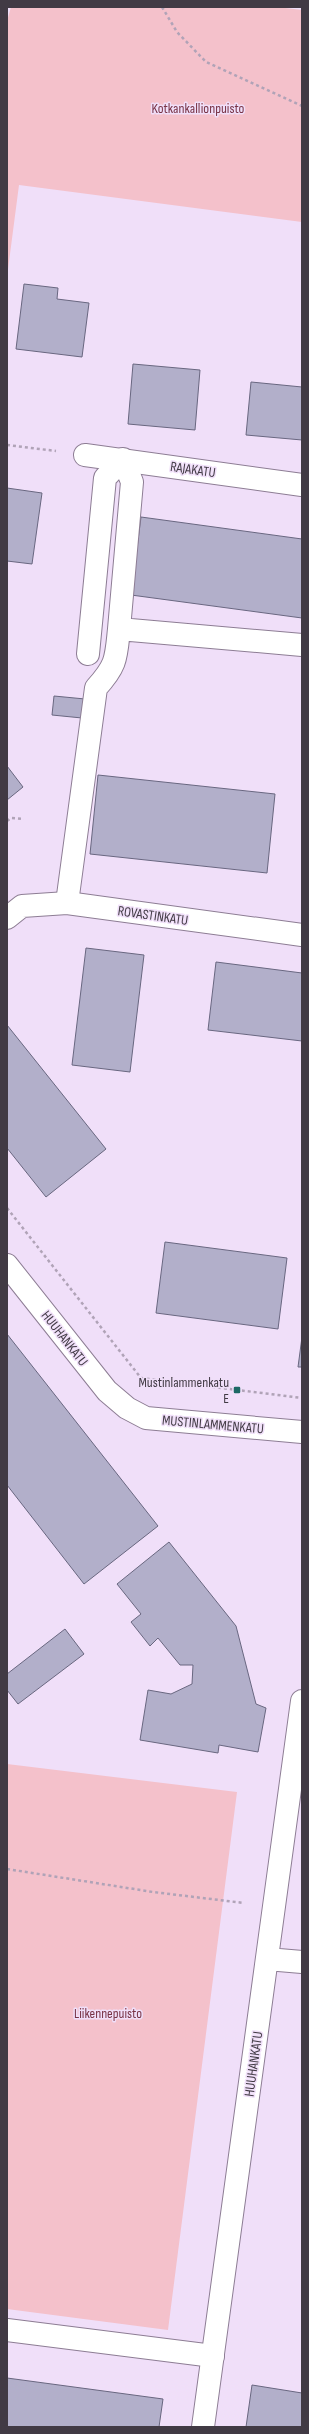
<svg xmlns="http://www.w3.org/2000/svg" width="309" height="2434" font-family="'Sofia Sans Condensed',sans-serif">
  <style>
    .green { fill: #f4c1cb }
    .building { fill: #b2afca; stroke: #696780 }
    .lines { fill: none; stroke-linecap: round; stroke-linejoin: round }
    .service-casing { stroke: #8d7d94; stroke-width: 24 }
    .minor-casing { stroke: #8d7d94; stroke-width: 24 }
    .tertiary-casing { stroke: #8d7d94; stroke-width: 24 }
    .path { stroke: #b0a3b7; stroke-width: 2.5; stroke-dasharray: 3 3; stroke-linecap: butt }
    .service { stroke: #fff; stroke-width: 22 }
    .minor { stroke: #fff; stroke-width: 22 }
    .tertiary { stroke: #fff; stroke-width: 22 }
    .poi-dot { fill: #1d6965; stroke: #f0dff9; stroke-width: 1.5 }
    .labels { text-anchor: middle; stroke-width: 3; stroke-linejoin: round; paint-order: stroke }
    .park-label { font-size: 14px; fill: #783346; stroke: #f0dff9 }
    .street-label { font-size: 14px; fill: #413a44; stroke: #f0dff9 }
    .poi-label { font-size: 14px; fill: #413a44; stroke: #f0dff9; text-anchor: end }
  </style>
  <rect width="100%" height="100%" fill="#f0dff9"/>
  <path class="green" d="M11 7H277L302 10V222L19 185 7 277V21Z
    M7 1764 237 1792 168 2330 7 2309Z"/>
  <path class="building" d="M24 284 58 288 57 299 89 303 82 357 16 349Z
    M133 364 200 370 195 430 128 424Z
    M251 382 302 387V440L246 435Z
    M7 488 42 493 32 564 7 561Z
    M141 517 302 539V618L131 595Z
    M54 696 85 699 82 718 52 715Z
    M7 766 23 787 7 800Z
    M98 775 275 794 267 873 90 854Z
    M86 948 144 955 130 1072 72 1065Z
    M216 962 302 973V1041L208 1030Z
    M7 1025 106 1149 46 1197 7 1148Z
    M165 1242 287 1258 278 1329 156 1313Z
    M7 1334 158 1526 84 1584 7 1485Z
    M302 1337V1367H298Z
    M169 1542 236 1626 256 1704 266 1708 258 1752 219 1745 218 1753 140 1740 148 1690 171 1694 192 1684 193 1665H180L158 1638 150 1646 131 1622 141 1614 117 1584Z
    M65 1629 84 1654 18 1704 7 1690V1674Z
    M7 2378 163 2399 159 2427H7Z
    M252 2385 302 2393V2427H246Z"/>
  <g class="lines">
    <defs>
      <path id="service" d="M88 654 105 478 123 459 132 482 119 629 302 645
        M67 903 96 688C117 665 116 658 119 629
        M7 2330 213 2356"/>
      <path id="minor" d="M85 455 302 485
        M7 918 22 906 67 903 302 935
        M267 1959 302 1962
        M203 2427 302 1701"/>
      <path id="tertiary" d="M7 1265 107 1391 127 1408 146 1418 302 1432"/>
    </defs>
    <use href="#service" class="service-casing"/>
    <use href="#minor" class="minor-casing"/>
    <use href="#tertiary" class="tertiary-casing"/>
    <path class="path" d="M162 7 177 32 206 62 302 106
      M7 445 56 451
      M7 821 11 818 24 819
      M7 1208 141 1378 302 1398
      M7 1869 153 1892 244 1903"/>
    <use href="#service" class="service"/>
    <use href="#minor" class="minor"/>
    <use href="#tertiary" class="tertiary"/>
  </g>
  <rect class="poi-dot" x="233" y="1386" width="8" height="8" rx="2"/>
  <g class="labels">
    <g class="park-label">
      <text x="198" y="113">Kotkankallionpuisto</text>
      <text x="108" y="2018">Liikennepuisto</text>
    </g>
    <g class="street-label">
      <text transform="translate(193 469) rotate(8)" y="5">RAJAKATU</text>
      <text transform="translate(153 915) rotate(8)" y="5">ROVASTINKATU</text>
      <text transform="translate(65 1338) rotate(52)" y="5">HUUHANKATU</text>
      <text transform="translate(213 1424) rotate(5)" y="5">MUSTINLAMMENKATU</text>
      <text transform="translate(253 2064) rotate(-82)" y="5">HUUHANKATU</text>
    </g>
    <g class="poi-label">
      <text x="229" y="1387">Mustinlammenkatu<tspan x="229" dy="16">E</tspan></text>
    </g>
  </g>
  <rect width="309" height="2434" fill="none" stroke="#413a44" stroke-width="16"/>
</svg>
